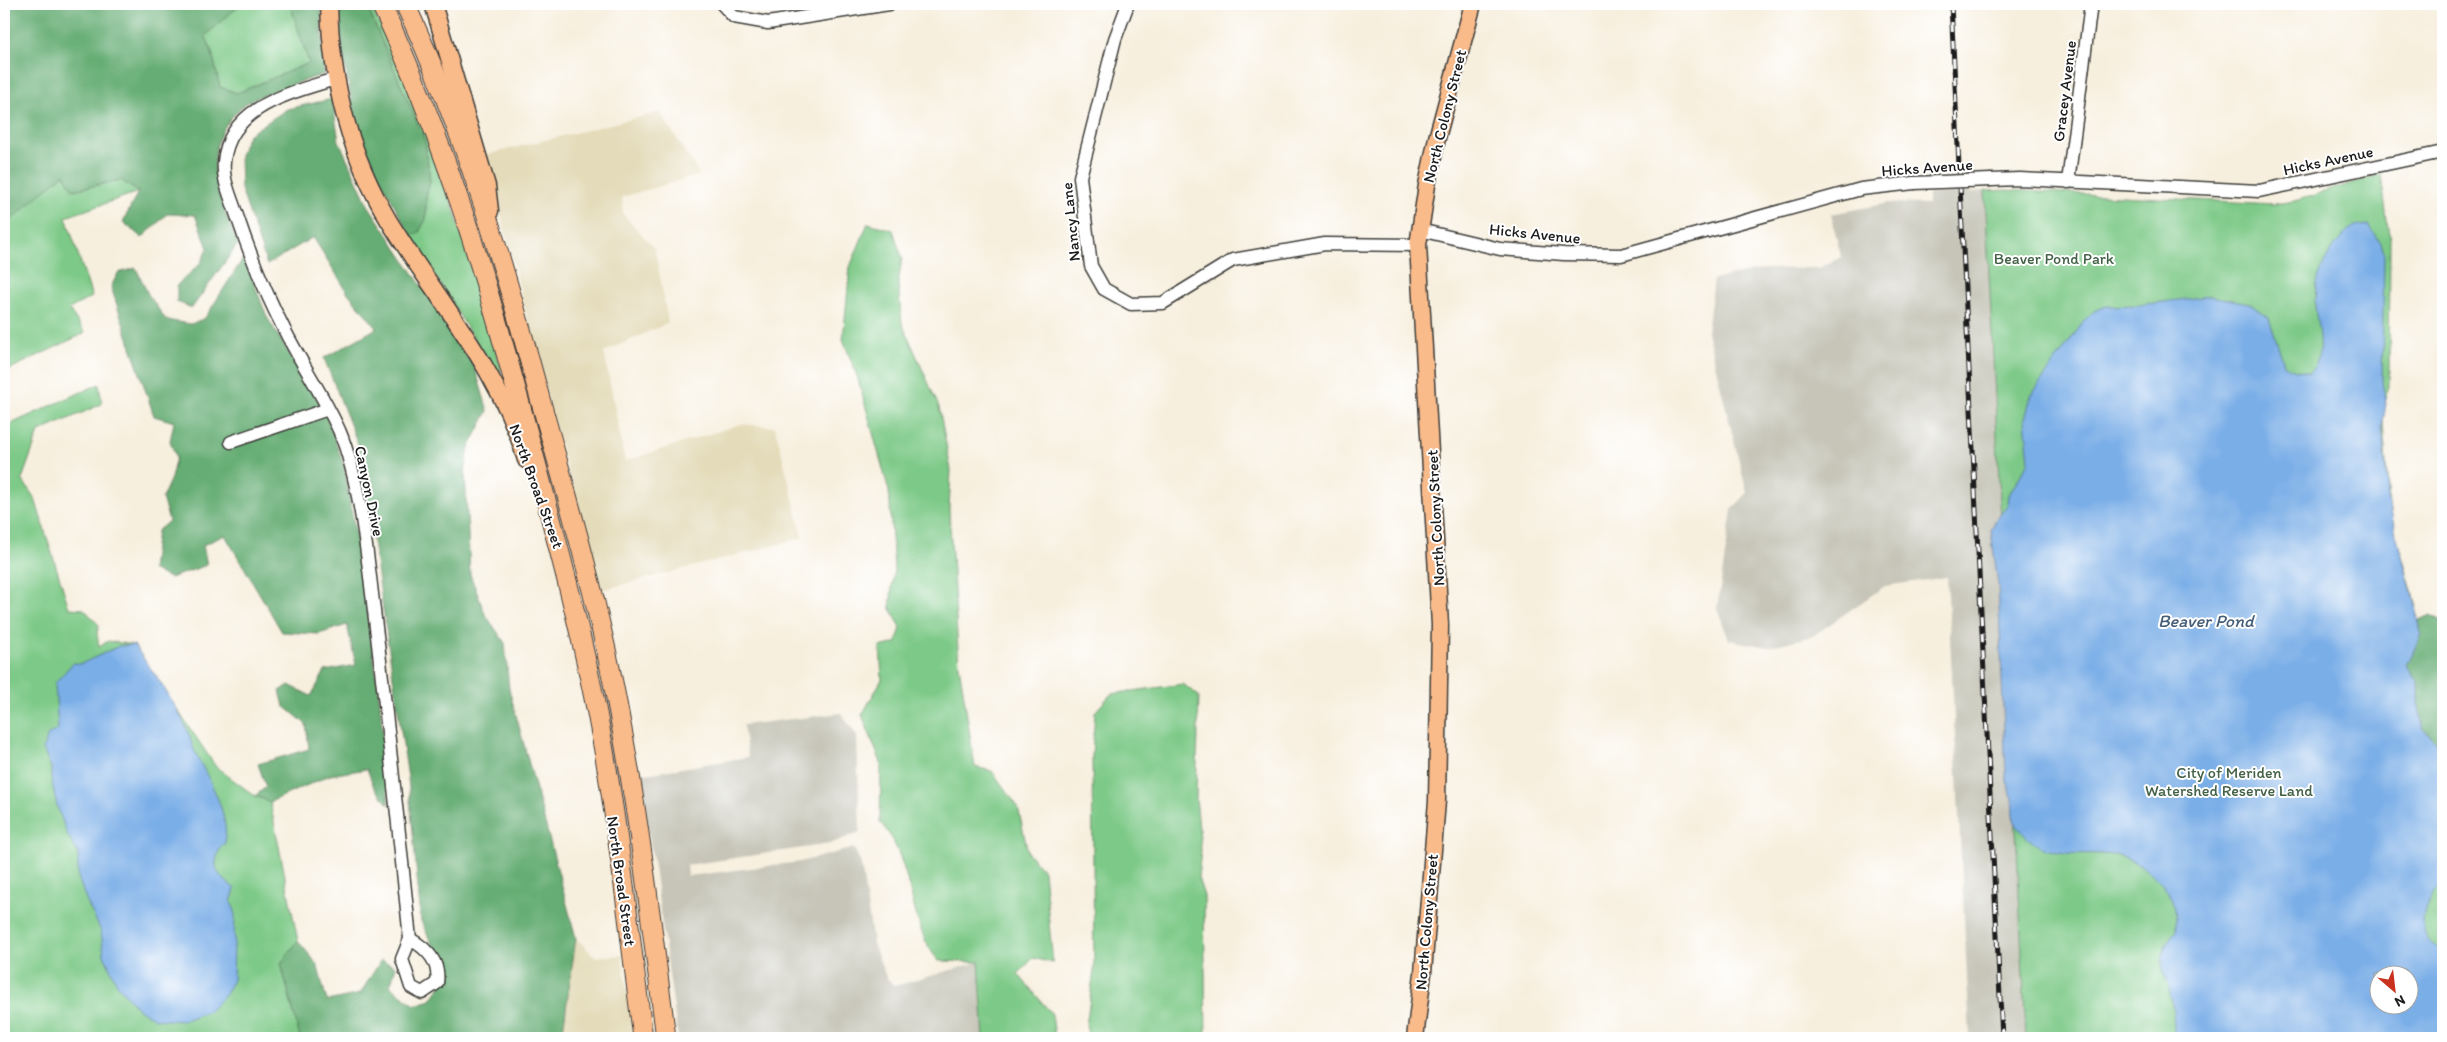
<svg xmlns="http://www.w3.org/2000/svg" width="2447" height="1042" font-family="Itim,sans-serif">
  <style>
    .built { fill: #e4dbba }
    .industrial { fill: #c6c5b8 }
    .green { fill: #7dc987; stroke: #4c7252; fill-rule: evenodd }
    .forest { fill: #66ad74; stroke: #416448 }
    .water { fill: #7aaee7; stroke: #4b6582; fill-rule: evenodd }
    .lines { fill: none; stroke-linecap: round; stroke-linejoin: round }
    .minor-casing { stroke: #3d3c39; stroke-width: 15 }
    .major-casing { stroke: #3d3c39; stroke-width: 19 }
    .highway-casing { stroke: #3d3c39; stroke-width: 21 }
    .minor { stroke: #fff; stroke-width: 12 }
    .major { stroke: #fabb8b; stroke-width: 16 }
    .highway { stroke: #fabb8b; stroke-width: 19 }
    .rail-casing { stroke: #1c1c1c; stroke-width: 5 }
    .rail { stroke: #fff; stroke-width: 3; stroke-dasharray: 9; stroke-linecap: butt }
    .minor-bridge-casing { stroke: #3d3c39; stroke-width: 15; stroke-linecap: butt }
    .minor-bridge { stroke: #fff; stroke-width: 12 }
    .labels { text-anchor: middle; stroke-width: 4; stroke-linejoin: round; paint-order: stroke }
    .street-label { font-size: 16px; fill: #1c1c1c; stroke: #fff }
    .park-label { font-size: 16px; fill: #436147; stroke: #fff }
    .water-label { font-size: 18px; font-style: italic; fill: #465e77; stroke: #fff }
  </style>
  <rect width="100%" height="100%" fill="#fff"/>
  <filter id="ink" filterUnits="userSpaceOnUse"><feTurbulence type="fractalNoise" baseFrequency=".02" numOctaves="2"/><feDisplacementMap in="SourceGraphic" scale="10" xChannelSelector="R" yChannelSelector="G"/><feConvolveMatrix kernelMatrix="1 2 1 2 8 2 1 2 1" color-interpolation-filters="sRGB"/></filter>
  <filter id="wash" filterUnits="userSpaceOnUse"><feTurbulence type="fractalNoise" baseFrequency=".0096" numOctaves="4" result="noise"/><feDisplacementMap in="SourceGraphic" scale="20" xChannelSelector="R" yChannelSelector="G"/><feGaussianBlur stdDeviation="1.12" result="paint"/><feColorMatrix in="noise" values="0 0 0 0 0 0 0 0 0 0 0 0 0 0 0 0 0 1.4 0 .05"/><feComposite in="paint" operator="in"/></filter>
  <g filter="url(#wash)">
    <rect width="100%" height="100%" fill="#f7efde"/>
    <path class="built" d="M660 112 700 175 622 197 623 214 655 249 668 323 604 352 625 461 741 424 775 427 803 538 598 591 485 155Z
      M576 938 595 957 622 955 633 1038H562Z"/>
    <path class="industrial" d="M1985 191 2001 515 1995 521 2006 776 2011 795 2012 813 2016 823 2026 1038H1970L1947 577 1885 586 1813 636 1768 647 1729 640 1717 608 1732 510 1747 493 1707 332 1714 279 1765 269 1819 268 1841 257 1831 214 1889 203 1928 204V194Z
      M841 713 857 736 860 832 830 844 687 865 688 876 800 862 854 848 861 864 873 943 886 977 895 986 979 962 985 1038H678L653 860 637 766 646 774 748 757 743 725Z"/>
    <path class="green" d="M241 4H290L309 63 237 93 220 87C215 70 214 51 205 36Z
      M366 4H370L411 88 443 173 502 370 496 375 410 235 418 234 426 219V196L430 181 425 141Z
      M64 174 74 190 121 180 138 192 66 217 92 297 69 309 85 333 4 372V226Z
      M2381 174 2390 242 2389 387C2382 401 2383 421 2384 436 2387 468 2387 500 2395 531 2404 566 2417 600 2421 635L2443 639V1038H2026L1985 191 2006 190 2274 204 2295 201ZM2380 974H2410V1004H2380Z
      M868 223 893 230 902 258 898 284 902 323 939 407 951 470 949 509 959 665 975 767 992 771 1018 807 1028 853 1044 871 1053 963 1033 958 1018 974 1052 1014 1055 1038H984L979 962 939 961C907 927 915 861 880 822L881 763 862 715 882 679 880 647 896 643 901 628 890 607 894 569 889 491 858 379 843 339 850 267Z
      M99 384 102 404 39 432 22 479 35 499 69 608 84 609 99 625 97 633 99 647 108 641 134 645 216 767 255 796 270 802 298 941 281 963 300 1038H4V427Z
      M1183 684 1199 696 1196 797 1201 850 1198 878 1204 896 1206 1038H1089L1086 1026 1094 970 1092 756 1095 712 1111 694Z"/>
    <path class="forest" d="M4 4H241L205 36C214 51 215 70 220 87L237 93 309 63 290 4H321L324 74C308 80 255 96 245 104 195 146 217 194 238 244L192 308 177 302V285L200 264 208 248 195 215 167 214 142 238 123 222 138 192 121 180 73 190 64 174 4 226Z
      M340 4H366L425 141 430 181 426 196V219L418 234 410 235 359 139 339 34Z
      M332 99 339 141 368 205 474 365 488 411 469 448 465 472 470 574 485 614 505 643 509 689 576 938 562 1038H300L281 963 298 941 317 964 327 1001 360 994 381 960 396 967 390 986 415 1005 431 1000 447 976 421 921 408 778 359 447 324 358 377 328 348 293 313 237 267 265 241 189 240 155 248 135 287 109Z
      M244 257 267 317 326 414 344 466 363 578 380 703 389 805 374 787 367 769 330 775 270 802 255 796 266 787 258 764 309 749 306 724 284 706 280 691 289 685 311 696 325 671 356 665 347 625 319 634 282 632 225 535 203 545 207 565 170 578 152 570 157 531 169 521 162 498 171 478 176 457 170 441 174 422 154 416 111 287 118 273 136 268 148 294 166 320 191 324 205 318Z
      M2430 615 2443 621V746L2440 747 2423 728 2418 702V684L2407 665 2421 635 2419 620Z"/>
    <path class="water" d="M2369 225 2381 243 2384 253 2382 382 2386 404 2382 427 2388 497 2395 530 2418 616 2421 635 2407 665 2418 684V702L2423 728 2443 750V886C2423 895 2411 942 2443 949V1034L2429 1038H2174C2174 1027 2174 1015 2172 1003 2167 972 2150 959 2176 931 2176 922 2176 910 2173 901 2165 881 2135 858 2114 855 2078 850 2044 863 2018 827 2010 817 2014 806 2011 794 2010 788 2006 782 2006 776L1998 585 1991 531 1995 521 2008 505 2009 495 2029 461 2025 419 2031 396 2084 321 2094 311 2107 306 2139 305 2210 296 2249 303 2269 318 2284 364 2289 368 2309 373C2329 355 2314 321 2315 299 2316 278 2323 262 2335 246 2348 230 2346 227 2369 225ZM2380 974H2410V1004H2380Z
      M134 645C154 673 175 701 188 732 191 739 192 747 196 754 209 781 229 811 225 843 220 847 219 850 217 857 212 873 224 879 235 889L231 902 235 911 233 980 224 996 209 1011 182 1021 155 1019 138 1009 118 986 104 955 101 931 86 900 78 877V853L67 834 57 806 51 777V767L43 749 48 735 58 729 55 683 73 663 81 664 119 646Z"/>
  </g>
  <g filter="url(#ink)">
    <g class="lines">
      <defs>
        <path id="minor" d="M722 4 734 17 768 23 889 4
          M1128 4 1115 39 1080 177 1091 266 1104 289 1131 304 1163 303 1233 260 1325 244 1418 245
          M335 79C291 93 229 106 224 162 222 179 231 197 236 213 249 252 265 292 284 329 301 363 323 395 339 430 361 482 368 562 375 619 388 725 399 832 410 939L402 959 411 987 422 993 437 983C440 962 428 949 410 939
          M1991 180 2020 179 2259 191 2443 152
          M2068 182 2091 4
          M1420 230 1500 249 1564 254 1621 255 1861 189 1914 183
          M231 442 328 409"/>
        <path id="major" d="M329 4C331 81 349 154 389 221 437 300 500 369 526 460
          M433 4 487 186 490 211
          M1415 1038 1423 973 1437 801 1440 625 1418 245 1427 185 1437 138 1473 4"/>
        <path id="highway" d="M381 4C442 135 481 261 519 400 547 504 576 607 597 713 618 820 629 930 643 1038
          M405 4C464 130 503 261 539 395 568 499 598 602 618 708 639 817 652 928 666 1038"/>
      </defs>
      <use href="#minor" class="minor-casing"/>
      <use href="#major" class="major-casing"/>
      <use href="#highway" class="highway-casing"/>
      <use href="#minor" class="minor"/>
      <use href="#major" class="major"/>
      <use href="#highway" class="highway"/>
      <defs>
        <path id="rail" d="M1951 4 2002 1038"/>
      </defs>
      <use href="#rail" class="rail-casing"/>
      <use href="#rail" class="rail"/>
      <defs>
        <path id="minor-bridge" d="M1914 183 1991 180"/>
      </defs>
      <use href="#minor-bridge" class="minor-bridge-casing"/>
      <use href="#minor-bridge" class="minor-bridge"/>
    </g>
  </g>
  <g class="labels">
    <g class="street-label">
      <text transform="translate(2064 91) rotate(-83)" y="6">Gracey Avenue</text>
      <text transform="translate(1444 116) rotate(-76)" y="6">North Colony Street</text>
      <text transform="translate(2328 160) rotate(-12)" y="6">Hicks Avenue</text>
      <text transform="translate(1927 167) rotate(-4)" y="6">Hicks Avenue</text>
      <text transform="translate(1070 222) rotate(-96)" y="6">Nancy Lane</text>
      <text transform="translate(1535 233) rotate(6)" y="6">Hicks Avenue</text>
      <text transform="translate(537 486) rotate(70)" y="6">North Broad Street</text>
      <text transform="translate(370 491) rotate(78)" y="6">Canyon Drive</text>
      <text transform="translate(1435 518) rotate(-93)" y="6">North Colony Street</text>
      <text transform="translate(622 881) rotate(82)" y="6">North Broad Street</text>
      <text transform="translate(1426 922) rotate(-85)" y="6">North Colony Street</text>
    </g>
    <g class="park-label">
      <text x="2054" y="264">Beaver Pond Park</text>
      <text x="2229" y="778">City of Meriden<tspan x="2229" dy="18">Watershed Reserve Land</tspan></text>
    </g>
    <g class="water-label">
      <text x="2206" y="627">Beaver Pond</text>
    </g>
  </g>
  <rect width="2447" height="1042" fill="none" stroke="#fff" stroke-width="20"/>
  <g transform="translate(2394 990) rotate(152)"><circle r="24" fill="#ffffff" stroke="#a4a4a4"/>
  <path d="M0-4L9 19L0 12L-9 19Z" fill="#c8321e"/>
  <text y="-8" font-size="14" font-weight="bold" text-anchor="middle" fill="#1c1c1c">N</text>
  </g>
</svg>
